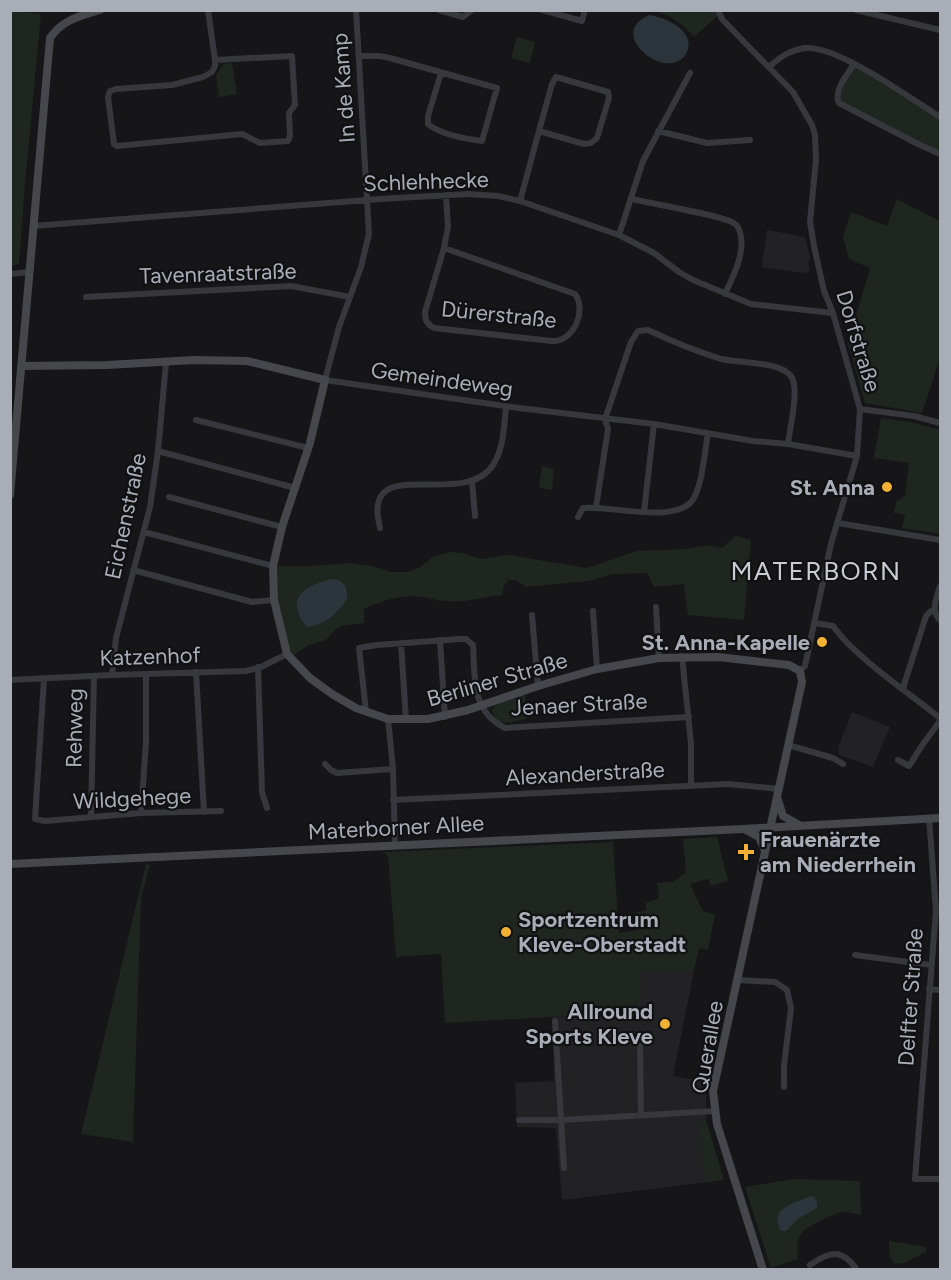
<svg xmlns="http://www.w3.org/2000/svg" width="951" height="1280" font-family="Figtree,sans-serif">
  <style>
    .built { fill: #222225 }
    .green { fill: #1e261f }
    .water { fill: #2c353c }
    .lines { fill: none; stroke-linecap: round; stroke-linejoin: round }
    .street { stroke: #37383d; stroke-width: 6 }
    .secondary { stroke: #45474d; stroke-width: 8 }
    .poi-dot { fill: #f2b134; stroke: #111113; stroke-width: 2 }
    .labels { text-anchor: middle; stroke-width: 4.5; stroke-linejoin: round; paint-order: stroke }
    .street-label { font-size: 22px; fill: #a8adb8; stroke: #111113 }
    .poi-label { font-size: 22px; font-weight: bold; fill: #a8adb8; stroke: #111113; text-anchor: end }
    .quarter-label { font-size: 26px; letter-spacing: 1.5px; fill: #c9ccd4; stroke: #111113 }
  </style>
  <rect width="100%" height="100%" fill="#161618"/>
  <path class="built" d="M767 230 805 237 811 261H808L810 272 804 273 762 267Z
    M852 712 890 727 873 767 839 755 838 748Z
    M640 971H694L673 1076 706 1081V1120L724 1180 562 1200 556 1128 517 1127 515 1083 554 1081 553 1017 640 1014Z"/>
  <path class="green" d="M11 11 41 14 25 184 19 264 11 266Z
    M655 11H718L720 14 694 37C683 24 671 15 655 11Z
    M517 37 535 42 530 63 511 58Z
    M232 63 237 94 219 97 216 75 224 64Z
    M854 64 940 117V154L842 106 837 92Z
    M897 199 940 221V358L922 413 865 403 848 343 870 268 849 259 843 237 851 212 887 226Z
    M881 418 911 422 940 430V534L902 528 905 515 894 513 896 502 905 496 909 463 874 458Z
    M542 466 554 469 552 490 539 488Z
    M736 536 751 540 744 620 688 615 684 584 654 587 647 573 612 574 589 581 526 587 516 580H509L504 585 502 595C484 597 465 603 446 601 438 601 431 598 423 597 401 594 384 600 364 609V623L341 626 334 631 326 640 309 645 291 657 274 600 273 566H308L351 563 373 566 391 572H407L419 568 433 557 449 552 462 553 481 559 509 555 587 568 637 551 685 549 708 545 722 548Z
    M525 695 527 719 506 723 495 720 492 711 496 704Z
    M717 837 728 881 711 886 708 879 690 884 703 911 715 914 708 950 699 948 694 971H640V1012L445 1023 441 954 396 957 388 856 383 852 613 842 619 933 638 930 637 912 646 911V903L659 898 657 883 672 882 686 873 683 839Z
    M146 864 150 865 141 898 133 1142 81 1134Z
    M706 1120 724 1180 707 1182 699 1134 700 1121Z
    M794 1179 860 1181 861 1215C855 1213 848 1212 842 1212 832 1214 805 1227 800 1235 796 1241 798 1253 798 1259L771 1268 745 1187Z
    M889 1241 926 1247V1252L904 1263 895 1264C888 1258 889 1249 889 1241Z"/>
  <path class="water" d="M650 15C665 18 693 29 688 49 686 56 682 60 676 62 654 71 609 31 650 15Z
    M332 579C343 580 348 586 347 598 339 613 326 624 308 627 301 621 298 615 297 606 296 588 319 583 332 579Z
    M811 1196 814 1197 817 1202V1208L799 1218 786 1231H781C768 1208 795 1203 811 1196Z"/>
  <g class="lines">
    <path class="street" d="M208 10 215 60V66L212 72 203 77 172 85 116 89 110 91 108 97 114 144 117 146 242 134 260 143 288 141 290 136 289 113 295 105 292 56 215 60
      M356 10 369 234 361 267 339 327 325 380 519 408 654 424 753 441 788 444 857 456
      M439 10 463 17 472 10
      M542 10 582 21 585 10
      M718 10 722 19 748 46 793 92 812 125 815 135 816 159 810 222 814 246 824 291 833 313 860 409 857 456 831 544 805 666 800 671
      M856 10 940 30
      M359 56H379L390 58 497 88 482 141C466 139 440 134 428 124V116L441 73
      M854 64C847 75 833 91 839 103L916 143 940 154
      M769 67C780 57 790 50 805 48 838 45 911 99 940 117
      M658 131 707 143 750 140
      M632 199C648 203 727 216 735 224 738 226 739 229 740 232 746 252 733 277 725 294
      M520 201 539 131 584 144 591 143 597 138 609 98 608 92 556 77 552 84 539 131
      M33 226 380 199 468 194 498 196 520 201 619 235 654 253 679 272 693 280 751 304 833 313
      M619 235 643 161 690 73
      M444 248 425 312C425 321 427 324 434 328L552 341C574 342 587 310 575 294L444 248 448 227 446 195
      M10 274 29 272
      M86 297 291 286 350 297
      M860 409 914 416 940 423
      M196 420 308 448
      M158 451 295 488
      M472 481 475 516
      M169 497 282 527
      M596 507 608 429 605 419 631 342 638 331 648 330C671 341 696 351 721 359 738 363 787 361 793 380 798 395 790 427 788 444
      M644 512 654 424
      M578 517 583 508C610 505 673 524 692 501 702 488 705 450 708 433
      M838 523 940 540
      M380 528C378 518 375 506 381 496 397 470 469 502 493 465 504 448 504 426 506 407
      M144 532 273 566
      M133 570 252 602 274 600
      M940 586C937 597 930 611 940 620
      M656 607 659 658
      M593 611 597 669
      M532 615 538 686
      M815 623 833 626C855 657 909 693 940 718
      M440 640 445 717
      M401 643 406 720
      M682 656 691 744V785
      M258 667 262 792 267 808
      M196 672 204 812
      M112 675 116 638 150 507 158 451 166 363
      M44 679 35 819 45 821 141 813 221 811
      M10 680 112 675 246 671 261 667 287 654
      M903 688 926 616 931 611 934 610
      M366 711 359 648 377 645 460 639H466L473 645C475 678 471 711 505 728L689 717
      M388 719 393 769 395 845
      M788 745 833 758 843 764
      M898 760 909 766 923 744 940 721
      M325 764 331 770 337 773 393 769
      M393 800 728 784 779 789
      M141 813 146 742V674
      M91 817 94 676
      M929 818 936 910 915 1179H940
      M855 955 931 965
      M738 980 775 982 787 990 791 1008 784 1066V1087
      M929 989 940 990
      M555 1021 564 1168
      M640 1041 641 1115
      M519 1120H562L715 1111
      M810 1265C830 1251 842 1248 857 1270"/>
    <path class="secondary" d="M21 366 107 365 194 360 247 361 325 380 310 443 282 527 273 566 274 600 287 654 310 678 332 694 356 708 388 719H428L468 710 538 686 597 669 659 658 718 657 789 665 800 671 802 682 713 1091 717 1124 763 1270
      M10 495 50 38C62 20 80 16 100 10
      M778 800 783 816 799 825
      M746 830 759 837 765 851
      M10 864 743 829 940 818"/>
  </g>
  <g class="poi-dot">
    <circle cx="887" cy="487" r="6"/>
    <circle cx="822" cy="642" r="6"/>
    <path d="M743 843h6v6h6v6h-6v6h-6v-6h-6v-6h6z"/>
    <circle cx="506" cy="932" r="6"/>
    <circle cx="665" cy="1024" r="6"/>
  </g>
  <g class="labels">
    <g class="street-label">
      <text transform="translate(343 88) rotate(-94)" y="8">In de Kamp</text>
      <text transform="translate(426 181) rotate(-2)" y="8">Schlehhecke</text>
      <text transform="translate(218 273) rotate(-2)" y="8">Tavenraatstraße</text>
      <text transform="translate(499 314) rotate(6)" y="8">Dürerstraße</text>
      <text transform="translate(859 341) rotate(73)" y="8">Dorfstraße</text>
      <text transform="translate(442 379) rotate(8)" y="8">Gemeindeweg</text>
      <text transform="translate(125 516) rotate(-78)" y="8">Eichenstraße</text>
      <text transform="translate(150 656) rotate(-2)" y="8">Katzenhof</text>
      <text transform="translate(497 679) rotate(-16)" y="8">Berliner Straße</text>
      <text transform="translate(579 704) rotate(-3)" y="8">Jenaer Straße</text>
      <text transform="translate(74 728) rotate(-89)" y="8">Rehweg</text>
      <text transform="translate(585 773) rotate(-3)" y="8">Alexanderstraße</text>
      <text transform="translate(132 798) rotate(-3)" y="8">Wildgehege</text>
      <text transform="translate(396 827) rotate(-3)" y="8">Materborner Allee</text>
      <text transform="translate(910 997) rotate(-86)" y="8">Delfter Straße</text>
      <text transform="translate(707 1047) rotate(-80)" y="8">Querallee</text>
    </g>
    <g class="poi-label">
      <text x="875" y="495">St. Anna</text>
      <text x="810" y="650">St. Anna-Kapelle</text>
      <text x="760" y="847" text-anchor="start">Frauenärzte<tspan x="760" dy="25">am Niederrhein</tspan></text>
      <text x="518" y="927" text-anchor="start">Sportzentrum<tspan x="518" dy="25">Kleve-Oberstadt</tspan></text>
      <text x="653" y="1019">Allround<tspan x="653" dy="25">Sports Kleve</tspan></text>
    </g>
    <g class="quarter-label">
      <text x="816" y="580">MATERBORN</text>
    </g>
  </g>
  <rect width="951" height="1280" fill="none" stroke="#a8adb8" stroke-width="24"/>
</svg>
